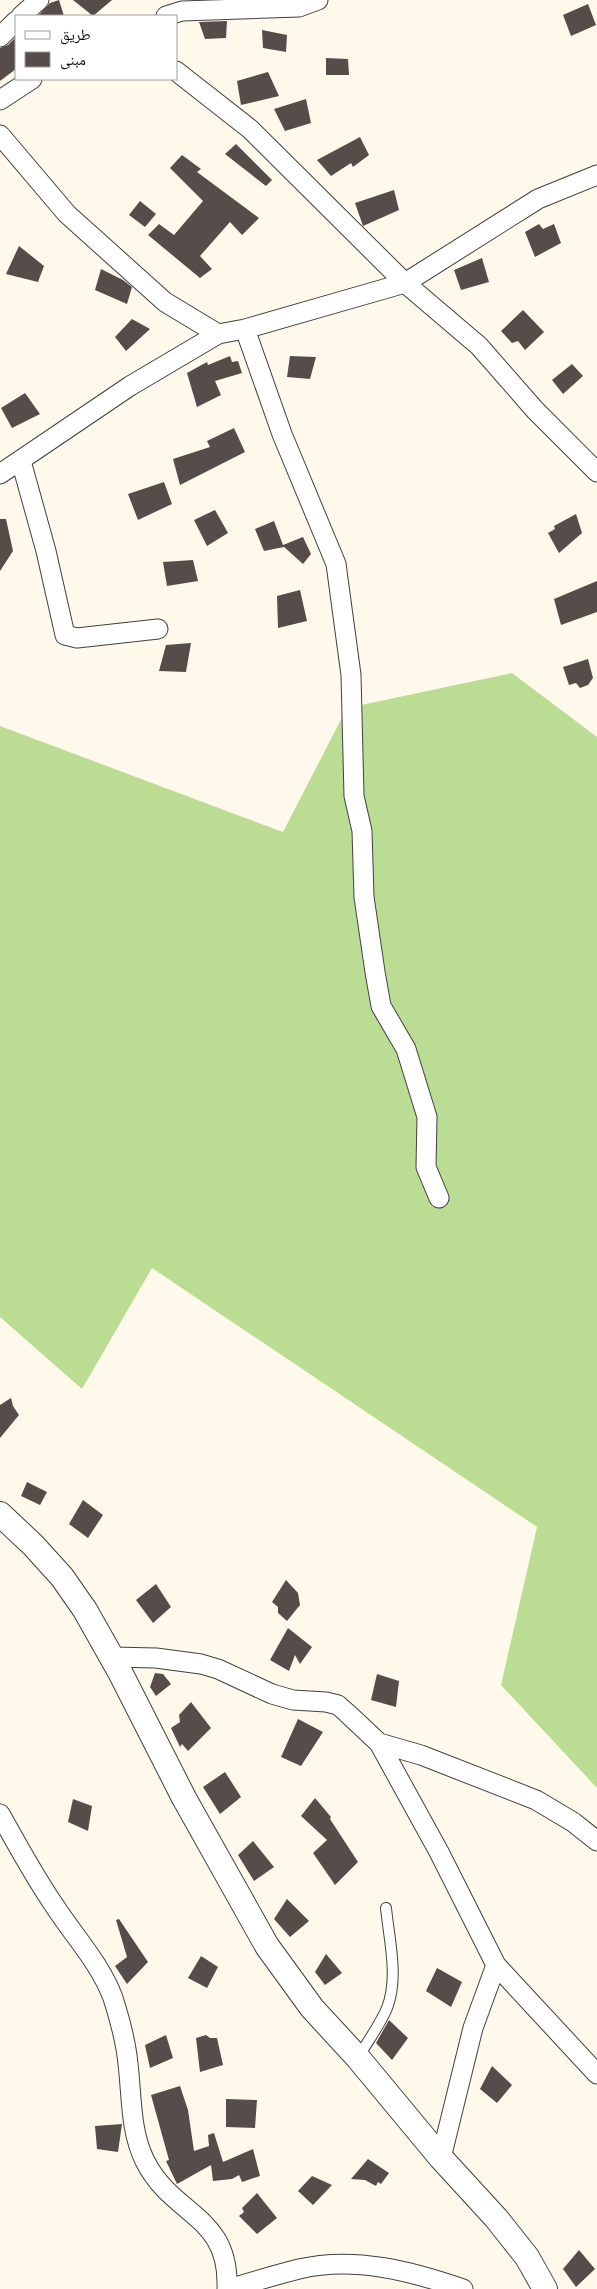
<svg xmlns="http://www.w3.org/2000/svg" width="597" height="2289" font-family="Literata,'Noto Naskh Arabic',serif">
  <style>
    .forest { fill: #bbdc93 }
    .building { fill: #564c49 }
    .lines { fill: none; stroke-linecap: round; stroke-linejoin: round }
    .service-casing { stroke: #404040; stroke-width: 12 }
    .minor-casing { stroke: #404040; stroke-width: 21 }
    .tertiary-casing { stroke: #404040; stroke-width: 26 }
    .service { stroke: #fff; stroke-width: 10 }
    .minor { stroke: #fff; stroke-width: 19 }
    .tertiary { stroke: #fff; stroke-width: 24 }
  </style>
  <rect width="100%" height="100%" fill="#fff9ec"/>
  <path class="forest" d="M512 673 597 737V1788L501 1685 537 1527 152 1268 82 1389 0 1317V726L283 832 347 708Z"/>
  <path class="building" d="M59 0 64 16H38L50 3Z
    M73 0H112L93 16Z
    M588 4 596 25 571 36 563 15Z
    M227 21 226 38 205 39 199 22Z
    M262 30 287 35 286 52 263 48Z
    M16 37V69L0 81V48L8 45Z
    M326 58 348 59 349 75H326Z
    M268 72 279 96 241 105 237 81Z
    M306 99 311 123 285 131 274 109Z
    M360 137 369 155 353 167 351 163 331 176 317 160Z
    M236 144 272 180 266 186 225 154Z
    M182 155 201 169 197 172 259 218 242 235 230 222 200 256 212 269 200 278 148 235 159 224 174 235 203 201 170 168Z
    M394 190 399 210 363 226 355 203Z
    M140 201 156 214 145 227 129 215Z
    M539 224 543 229 554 224 561 243 535 257 525 232Z
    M19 246 44 266 38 282 6 274Z
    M482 258 489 282 461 290 454 270Z
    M101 269 123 280 132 287 127 304 95 290Z
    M523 310 544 332 525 350 518 341 512 343 501 331Z
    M132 319 150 329 126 351 115 337Z
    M230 356 232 362 238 361 242 373 215 381 221 395 197 407 187 373 207 362 208 365Z
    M290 356 316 357 310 379 287 377Z
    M572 364 583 376 563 394 552 380Z
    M25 393 40 414 12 428 1 408Z
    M234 428 245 452 180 485 173 459 210 447 207 441Z
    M164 482 172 504 138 520 128 494Z
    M215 510 228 533 207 546 194 520Z
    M576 514 582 533 559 553 548 533 555 529 554 526Z
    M0 519H6L13 551 0 571Z
    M274 521 283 545 303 537 311 554 303 564 283 546 284 547 264 551 255 529Z
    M193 560 198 581 167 586 163 562Z
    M597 581V612L561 625 554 599Z
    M300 590 307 621 278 628 277 596Z
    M191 643 186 672 159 671 166 645Z
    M588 659 593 678 588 685 580 688 576 683 569 685 563 667Z
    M11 1398 13 1406 19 1415 0 1438V1405Z
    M27 1482 47 1492 40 1505 21 1496Z
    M83 1500 103 1515 88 1538 69 1524Z
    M286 1580 298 1593 300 1605 287 1621 278 1613V1607L272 1602Z
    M156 1584 171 1607 153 1623 136 1600Z
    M288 1628 312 1647 300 1664 295 1655 289 1671 270 1660Z
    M155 1673 163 1674 171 1684 156 1696 150 1687Z
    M377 1674 399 1681 396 1707 371 1700Z
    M191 1702 211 1728 188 1751 182 1744 180 1747 171 1728 180 1722 179 1715Z
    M298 1719 323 1732 301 1766 281 1757Z
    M225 1772 241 1797 220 1814 203 1787Z
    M315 1798 331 1817 330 1819 358 1862 335 1885 313 1853 327 1840 301 1816Z
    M73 1799 92 1806 88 1831 68 1822Z
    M253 1841 274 1867 254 1881 238 1855Z
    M287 1899 309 1921 290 1937 274 1919Z
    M119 1919 148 1962 127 1984 115 1966 127 1957 116 1920Z
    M326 1954 342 1973 325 1985 315 1972Z
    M201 1956 218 1967 207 1988 188 1978Z
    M437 1968 462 1982 451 2007 426 1991Z
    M389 2020 408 2038 392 2060 376 2043Z
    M166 2035 173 2058 150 2068 145 2045Z
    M206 2035 210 2038H217L223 2065 200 2072 196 2038Z
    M492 2066 512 2085 497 2103 480 2089Z
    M180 2086 188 2110 194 2151 209 2146 208 2135 214 2133 223 2162 253 2149 260 2176 242 2182 239 2175 232 2179 213 2181 211 2165 177 2184 166 2161 169 2160 151 2095Z
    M226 2099 257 2100 255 2128 226 2127Z
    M122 2124 118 2152 97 2149 95 2126Z
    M368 2159 389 2173 381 2184 378 2182 376 2186 365 2180 351 2179Z
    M312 2176 332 2185 313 2205 298 2191Z
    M257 2193 277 2218 257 2234 239 2216 244 2212 242 2208Z
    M579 2250 595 2269 576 2287 563 2269Z"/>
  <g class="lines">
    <defs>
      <path id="service" d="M358 2058C367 2042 380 2025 387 2008 399 1978 389 1939 386 1908"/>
      <path id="minor" d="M21 16 39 0
        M166 16 182 11 299 7 318 0
        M0 37 16 21
        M176 71 250 129 405 283 479 346 535 410 597 472
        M0 100 32 79
        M0 135 67 214 165 302 218 334
        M245 329 282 434 336 564 351 675 354 796 362 831 364 897 375 972 381 1006 406 1049 427 1117 426 1167 439 1198
        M21 461 46 551 65 635 77 638 158 629
        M0 474 130 386 218 334 245 329 405 283 538 199 597 175
        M112 1657 156 1658 201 1664 218 1669 272 1694 293 1700 326 1702 338 1705 347 1713 379 1743 439 1852 496 1965 597 2074
        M379 1743 421 1755 536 1800 573 1822 597 1841
        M0 1814C18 1846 35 1878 56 1908 75 1937 101 1965 113 1998 120 2020 126 2042 128 2064 132 2097 130 2131 145 2161 173 2217 230 2214 227 2289
        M441 2158 473 2028 496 1965
        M229 2289C252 2282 275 2275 299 2269 354 2256 411 2271 463 2289"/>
      <path id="tertiary" d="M0 1514 33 1545 62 1577 85 1610 120 1672 184 1798 267 1946 312 2008 358 2058 441 2158 496 2218 527 2257 545 2289"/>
    </defs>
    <use href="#service" class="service-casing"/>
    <use href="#minor" class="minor-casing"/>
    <use href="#tertiary" class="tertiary-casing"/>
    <use href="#service" class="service"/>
    <use href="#minor" class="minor"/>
    <use href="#tertiary" class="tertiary"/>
  </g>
  <rect x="15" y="15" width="162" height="65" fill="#ffffff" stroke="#9e9e9e"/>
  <rect x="25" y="31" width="25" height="8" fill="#ffffff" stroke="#9e9e9e"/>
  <text x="60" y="40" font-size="15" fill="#0d0d0d">طريق</text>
  <rect x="25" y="52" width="25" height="15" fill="#564c49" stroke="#9e9e9e"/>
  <text x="60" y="65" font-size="15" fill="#0d0d0d">مبنى</text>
</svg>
